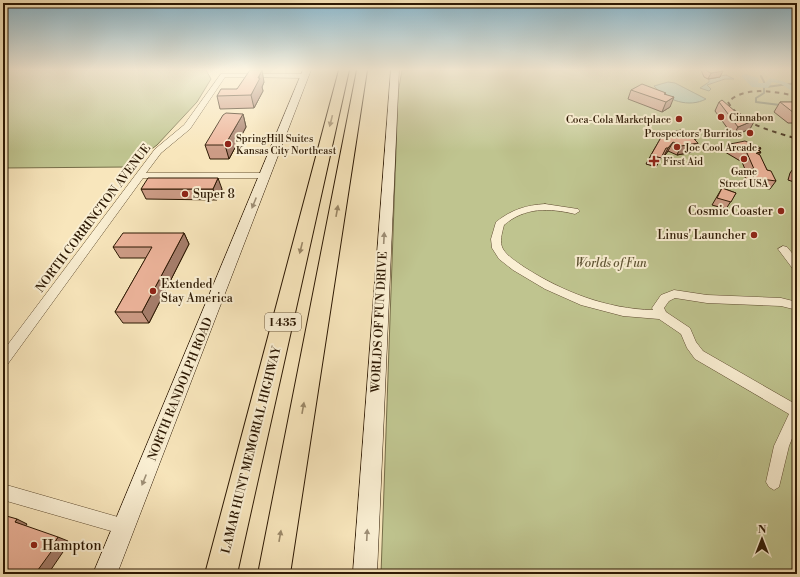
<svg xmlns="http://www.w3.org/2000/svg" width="800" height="577" font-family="'Libre Bodoni',serif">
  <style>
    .green { fill: #bfc48f; stroke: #766e49 }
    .water { fill: #9ec0ac; stroke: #707d68 }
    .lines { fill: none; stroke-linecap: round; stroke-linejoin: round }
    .stream { stroke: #707d68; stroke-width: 2 }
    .canal { fill: #9ec0ac; fill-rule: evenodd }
    .street-casing { stroke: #5f4c31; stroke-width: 1 }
    .secondary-casing { stroke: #2c1803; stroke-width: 1 }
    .highway-casing { stroke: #2c1803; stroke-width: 2 }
    .street { fill: #faefd3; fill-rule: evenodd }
    .secondary { fill: #faefd3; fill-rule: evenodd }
    .highway { fill: #f8e6bc; fill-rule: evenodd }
    .rail { stroke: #2c1803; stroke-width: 2; stroke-dasharray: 4.5 4.5; stroke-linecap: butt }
    .wall { fill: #cc9b85; stroke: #2c1803 }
    .shaded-wall { fill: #a67e6c; stroke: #2c1803 }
    .building { fill: #edb49b; stroke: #2c1803 }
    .oneway { fill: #9c8969 }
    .oneway2 { fill: #9d8e75 }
    .poi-dot { fill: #8f2418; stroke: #faefd3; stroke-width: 1.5 }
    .labels { text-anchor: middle; stroke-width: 4; stroke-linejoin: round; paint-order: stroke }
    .far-poi-label { font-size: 10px; fill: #2c1803; stroke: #faefd3; text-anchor: start }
    .shield { fill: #faefd3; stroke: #6a5841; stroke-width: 1 }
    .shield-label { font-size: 11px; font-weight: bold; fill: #2c1803 }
    .poi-label { font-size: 12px; fill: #2c1803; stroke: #faefd3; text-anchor: start }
    .street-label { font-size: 12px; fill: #2c1803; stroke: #faefd3 }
    .park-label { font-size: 12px; font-style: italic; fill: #5f5434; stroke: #faefd3 }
    .near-poi-label { font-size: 14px; fill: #2c1803; stroke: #faefd3; text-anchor: start }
  </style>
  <rect width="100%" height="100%" fill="#f8e6bc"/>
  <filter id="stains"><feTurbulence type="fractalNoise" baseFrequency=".005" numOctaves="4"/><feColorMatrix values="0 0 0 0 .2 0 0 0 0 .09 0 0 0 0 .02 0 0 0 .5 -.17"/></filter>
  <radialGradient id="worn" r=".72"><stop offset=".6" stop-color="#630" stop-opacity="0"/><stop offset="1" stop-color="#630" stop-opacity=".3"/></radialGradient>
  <path class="green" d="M3 70H206L211 79 197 102 157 145 128 167 3 168V105L7 96 3 95Z
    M402 70H797V574H381L398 93Z"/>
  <path class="water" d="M726 75 734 79H725L707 85 711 89 709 91 700 88 709 82V78Z
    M668 82 675 83 706 99C689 108 667 101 654 86Z"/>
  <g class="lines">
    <path class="stream" d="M761 76 764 82V93L756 98V102L780 105
      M766 87 797 83"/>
    <path class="canal" d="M744 74 759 78 758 83H765L770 78 785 82 797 89V94L781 84 772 82 768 88 752 87 741 76Z"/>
    <defs>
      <path id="street" d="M221 74H305L308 76 305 78 225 77 190 129 161 153 146 173H265L269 176 268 178H143L7 365 3 366V351L155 149 184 125Z
        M545 204 578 209 580 211 575 214C549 208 525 207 504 225 502 233 499 242 503 249 507 256 517 262 524 267 563 292 607 309 653 310L652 308 661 295 674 290 707 295 781 298 797 302V310L781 306 707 303 675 298 669 301 664 308 666 312 690 328 696 342 703 351 797 405V426L789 446 779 487 774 490 769 487 766 482 774 446 789 414 695 359 687 348 681 334 659 319 623 316 581 305 545 289 513 270 499 259 492 248 491 239 496 222C511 210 526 205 545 204Z
        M783 246 787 247 797 259V270L793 269 778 249Z
        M3 484 125 519 131 521 133 527 131 533 125 535 3 500Z"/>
      <path id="secondary" d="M303 70H311L117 574H93Z
        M391 70H399L377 574H353Z"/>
      <path id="highway" d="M339 70H349L237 574H205Z
        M357 70H367L290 574H258Z"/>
    </defs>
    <use href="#street" class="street-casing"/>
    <use href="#secondary" class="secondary-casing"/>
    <use href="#highway" class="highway-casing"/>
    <use href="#street" class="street"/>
    <use href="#secondary" class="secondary"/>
    <use href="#highway" class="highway"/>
    <path class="rail" d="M797 96C775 92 746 85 728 102 741 125 774 131 797 139"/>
  </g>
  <path class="wall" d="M701 70H722L720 77 708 79 704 77Z
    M264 82 262 87 263 91 254 108 220 109 217 96 237 89Z
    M631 90 666 94 670 107 662 112 628 99Z
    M719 102 742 118 750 129 733 136 715 111Z
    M780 102H797V123H788L774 112Z
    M243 114 246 127 229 159H210L205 145Z
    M663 134 696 139 695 140 698 143 693 152 677 155 668 151 663 158 662 157 656 167 646 164 651 155Z
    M730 144 759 152V155L767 170 776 181 770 189 749 186 745 177 747 174 742 162 725 152Z
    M795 166H797V183L788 180 790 173Z
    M722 188 736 193 726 209 712 205Z
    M141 189H222L217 200 146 199Z
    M184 233 189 244 149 323H123L115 312 146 258H120L113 247Z"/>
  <path class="shaded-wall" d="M262 70 264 82 262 87 263 91 254 108 251 95Z
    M723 71 720 77 708 79 711 73Z
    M674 97 670 107 662 112 666 102Z
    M243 114 246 127 229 159 225 145Z
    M755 120 750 129 733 136 738 127Z
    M694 139H696L694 143H698L693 152 677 155 681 146Z
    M673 142 668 151 663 158 668 148Z
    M761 148 758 153 761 152 755 161 756 149Z
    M218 178 222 189 217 200 213 189Z
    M184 233 189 244 149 323 142 312Z
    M17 519 27 524 25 527 15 522Z
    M58 537 68 541 63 549H65L48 574H35Z"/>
  <path class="building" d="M250 70H262L258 78H260L251 95 217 96 221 89H237Z
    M706 70H722L723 71 711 73 707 71Z
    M642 84 666 93 664 94 674 97 666 102 631 90Z
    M722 100 737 113H740L742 118 755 120 738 127 719 102Z
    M780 102H797V113H794Z
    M226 113 243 114 225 145H205L223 115Z
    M681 130 696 139H694L698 143 681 146 673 142 668 148H666L661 158 651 155 663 134Z
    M745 141 761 148 756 149 761 152 756 153 760 155 767 170 771 171 776 181 754 178 750 169H754L747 153 730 144Z
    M795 166H797V174L794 173Z
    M148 178H218L213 189H141Z
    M722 188 736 193 731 202 717 198Z
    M123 233H184L142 312H115L152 247H113Z
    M3 515 17 519 15 522 58 537 53 545H56L35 574H3Z"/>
  <defs><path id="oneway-solid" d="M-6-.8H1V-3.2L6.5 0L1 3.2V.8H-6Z"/></defs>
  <g class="oneway">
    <use href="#oneway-solid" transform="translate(331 121) rotate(104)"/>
    <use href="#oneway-solid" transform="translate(337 211) rotate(-80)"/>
    <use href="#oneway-solid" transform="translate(301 248) rotate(104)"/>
    <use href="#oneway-solid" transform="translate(303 408) rotate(-80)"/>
    <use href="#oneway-solid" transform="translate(280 536) rotate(-80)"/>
  </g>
  <g class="oneway2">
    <use href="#oneway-solid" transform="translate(254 203) rotate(112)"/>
    <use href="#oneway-solid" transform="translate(384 238) rotate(-87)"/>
    <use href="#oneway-solid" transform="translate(144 480) rotate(112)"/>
    <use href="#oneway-solid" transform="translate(367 535) rotate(-87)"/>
  </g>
  <linearGradient id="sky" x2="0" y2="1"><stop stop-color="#8ab9d0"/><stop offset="0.46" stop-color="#fcf4e1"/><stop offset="1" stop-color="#fcf4e1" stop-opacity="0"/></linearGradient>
  <rect width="800" height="151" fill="url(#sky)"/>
  <g class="poi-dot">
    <circle cx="721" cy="117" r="4"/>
    <circle cx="679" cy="119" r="4"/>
    <circle cx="750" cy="133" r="4"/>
    <circle cx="228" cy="144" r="4"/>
    <circle cx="677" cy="147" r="4"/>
    <circle cx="744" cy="159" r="4"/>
    <path d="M652 155h4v4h4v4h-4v4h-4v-4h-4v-4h4z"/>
    <circle cx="185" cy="194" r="4"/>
    <circle cx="781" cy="211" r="4"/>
    <circle cx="754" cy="235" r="4"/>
    <circle cx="153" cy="291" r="4"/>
    <circle cx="34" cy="545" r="4"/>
  </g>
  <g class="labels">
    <g class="far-poi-label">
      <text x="729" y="121">Cinnabon</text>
      <text x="671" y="123" text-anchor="end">Coca-Cola Marketplace</text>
      <text x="742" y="137" text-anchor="end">Prospectors’ Burritos</text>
      <text x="236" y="142">SpringHill Suites<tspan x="236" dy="12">Kansas City Northeast</tspan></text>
      <text x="685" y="151">Joe Cool Arcade</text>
      <text x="663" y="165">First Aid</text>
      <text x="744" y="175" text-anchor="middle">Game<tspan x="744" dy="12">Street USA</tspan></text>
    </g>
    <rect class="shield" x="265" y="313" width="36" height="18" rx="3"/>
    <g class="shield-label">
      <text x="283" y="326">I 435</text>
    </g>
    <g class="poi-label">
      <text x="193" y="198">Super 8</text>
      <text x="773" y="215" text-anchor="end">Cosmic Coaster</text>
      <text x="746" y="239" text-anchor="end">Linus' Launcher</text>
      <text x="161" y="288">Extended<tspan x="161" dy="14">Stay America</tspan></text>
    </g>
    <g class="street-label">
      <text transform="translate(93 218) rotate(-53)" y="4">NORTH CORRINGTON AVENUE</text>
      <text transform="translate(379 322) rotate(-87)" y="4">WORLDS OF FUN DRIVE</text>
      <text transform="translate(180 389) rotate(-68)" y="4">NORTH RANDOLPH ROAD</text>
      <text transform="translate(251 450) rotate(-76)" y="4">LAMAR HUNT MEMORIAL HIGHWAY</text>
    </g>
    <g class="park-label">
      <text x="611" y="267">Worlds of Fun</text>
    </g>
    <g class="near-poi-label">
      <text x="42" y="550">Hampton</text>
    </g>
  </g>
  <rect width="800" height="577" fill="none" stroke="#f8e6bc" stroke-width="16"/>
  <rect x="4" y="4" width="792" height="569" fill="none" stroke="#2c1803" stroke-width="2"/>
  <rect x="8" y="8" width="784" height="561" fill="none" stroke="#2c1803"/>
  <g transform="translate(762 539)" stroke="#faefd3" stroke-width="3" paint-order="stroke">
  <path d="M0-3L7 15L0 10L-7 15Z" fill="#2c1803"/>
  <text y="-6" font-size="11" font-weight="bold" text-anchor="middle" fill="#2c1803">N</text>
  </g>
  <rect width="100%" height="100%" filter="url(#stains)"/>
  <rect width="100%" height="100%" fill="url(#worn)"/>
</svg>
